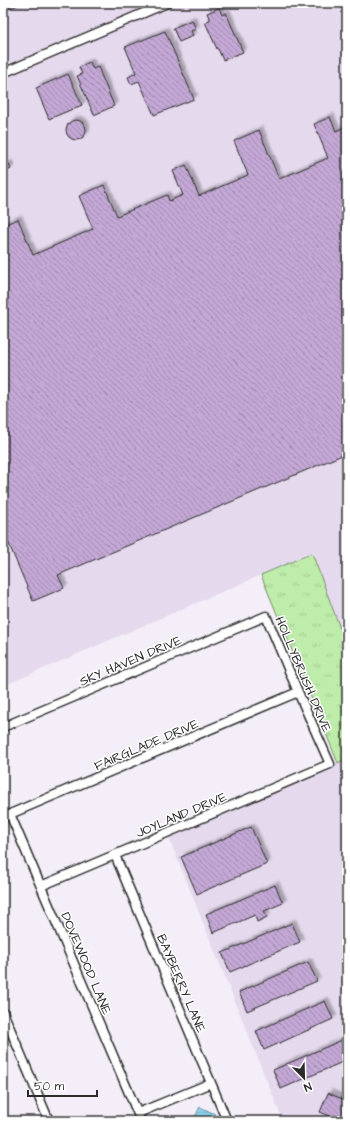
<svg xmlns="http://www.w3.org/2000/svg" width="350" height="1124" font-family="'Architects Daughter',sans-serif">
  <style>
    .built { fill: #e5d9ed }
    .grass { fill: url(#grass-tufts); stroke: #748c6a }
    .water { fill: url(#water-rules); stroke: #6690a1 }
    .building { fill: url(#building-back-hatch); stroke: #2b2b2b; filter: url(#shadow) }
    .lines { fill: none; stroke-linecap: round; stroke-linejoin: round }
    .minor-casing { stroke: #2b2b2b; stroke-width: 11 }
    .minor { stroke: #fff; stroke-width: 8 }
    .labels { text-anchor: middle; stroke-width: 3; stroke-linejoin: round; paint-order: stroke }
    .street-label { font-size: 13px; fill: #2b2b2b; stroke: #fff }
  </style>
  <defs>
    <pattern id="grass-tufts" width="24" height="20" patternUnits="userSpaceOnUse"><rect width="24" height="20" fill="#beecaa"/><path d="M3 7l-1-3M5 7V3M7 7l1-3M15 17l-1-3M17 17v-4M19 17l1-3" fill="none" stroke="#a3cb92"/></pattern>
    <pattern id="water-rules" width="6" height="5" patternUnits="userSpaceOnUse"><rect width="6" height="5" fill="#8ed4f0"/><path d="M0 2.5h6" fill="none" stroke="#7bb6ce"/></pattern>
    <pattern id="building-back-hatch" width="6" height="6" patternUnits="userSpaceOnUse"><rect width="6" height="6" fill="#c3a8d5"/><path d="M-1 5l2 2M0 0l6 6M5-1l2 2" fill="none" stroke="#9f89ad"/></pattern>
    <filter id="shadow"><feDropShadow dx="3.5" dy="-3.5" stdDeviation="1" flood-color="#0004"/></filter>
  </defs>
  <rect width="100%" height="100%" fill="#f3eef7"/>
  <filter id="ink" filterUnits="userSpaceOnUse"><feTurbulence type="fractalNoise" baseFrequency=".025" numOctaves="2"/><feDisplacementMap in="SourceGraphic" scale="8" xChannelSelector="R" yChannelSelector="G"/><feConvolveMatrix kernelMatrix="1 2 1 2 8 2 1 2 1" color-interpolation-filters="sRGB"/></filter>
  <g filter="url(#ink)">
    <path class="built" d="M3 3H347V647L312 553 3 686Z
      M347 758V1121H283L169 838Z"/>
    <path class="grass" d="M312 553 347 647V758L338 763 261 575Z"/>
    <path class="water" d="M200 1107 215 1114 212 1121H205L195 1117Z"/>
    <path class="building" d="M3 3H23L3 11Z
      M219 8 222 15 226 13 243 52 223 60 218 49H217L205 22 210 20 207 13Z
      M192 20 196 29 191 31 193 36 179 42 173 28Z
      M165 31 194 99 154 115 139 81 131 84 128 77 136 73 125 47Z
      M90 62 93 69 98 67 114 106 94 115 77 76 82 74 79 67Z
      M68 74 82 105 49 119 36 88Z
      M330 117 336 131 347 126V453L58 575 64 588 33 601 3 530V225L18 219 33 255 93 229 79 196 104 185 117 216 167 195 169 201 183 195 173 171 186 165 199 196 248 175 234 141 259 130 279 179 328 158 314 124Z
      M66 130a10 10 0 1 1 20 0a10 10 0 1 1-20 0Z
      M3 164 4 166 9 164 11 169 3 173Z
      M251 827 267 864 197 894 181 857Z
      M275 885 283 903 264 911 267 917 257 922 255 915 213 933 206 914Z
      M292 923 300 942 230 972 222 953Z
      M308 962 317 981 247 1011 239 992Z
      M325 1001 333 1019 264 1050 256 1031Z
      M342 1040 347 1051V1060L281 1089 273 1070Z
      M328 1093 347 1101V1121H341L320 1112Z"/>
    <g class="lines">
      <defs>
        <path id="minor" d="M3 73 167 3
          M3 727 266 616 298 692 330 764 41 886
          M10 814 141 1121
          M3 817 298 692
          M115 855 227 1121
          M3 1012 49 1121
          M138 1113 211 1083"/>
      </defs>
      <use href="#minor" class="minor-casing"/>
      <use href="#minor" class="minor"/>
    </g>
  </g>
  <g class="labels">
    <g class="street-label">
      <text transform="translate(130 660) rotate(-23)" y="5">SKY HAVEN DRIVE</text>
      <text transform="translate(304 674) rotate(67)" y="5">HOLLYBRUSH DRIVE</text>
      <text transform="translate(146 744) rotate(-23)" y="5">FAIRGLADE DRIVE</text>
      <text transform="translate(181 814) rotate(-23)" y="5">JOYLAND DRIVE</text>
      <text transform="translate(87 963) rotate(67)" y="5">DOVEWOOD LANE</text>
      <text transform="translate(182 983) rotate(67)" y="5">BAYBERRY LANE</text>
    </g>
  </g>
  <rect width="350" height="1124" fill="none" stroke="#fff" stroke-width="16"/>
  <rect x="8" y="8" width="334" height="1108" fill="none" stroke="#2b2b2b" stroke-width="1.5" filter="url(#ink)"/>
  <g transform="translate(304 1078) rotate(157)" stroke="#ffffff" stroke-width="3" paint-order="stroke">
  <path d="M0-3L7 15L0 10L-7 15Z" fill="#2b2b2b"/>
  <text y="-6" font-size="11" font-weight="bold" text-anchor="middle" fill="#2b2b2b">N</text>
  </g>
  <path d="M28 1090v6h69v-6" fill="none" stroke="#2b2b2b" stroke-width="2"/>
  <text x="34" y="1090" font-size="12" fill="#2b2b2b" stroke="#ffffff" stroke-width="3" paint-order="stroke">50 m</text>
</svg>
